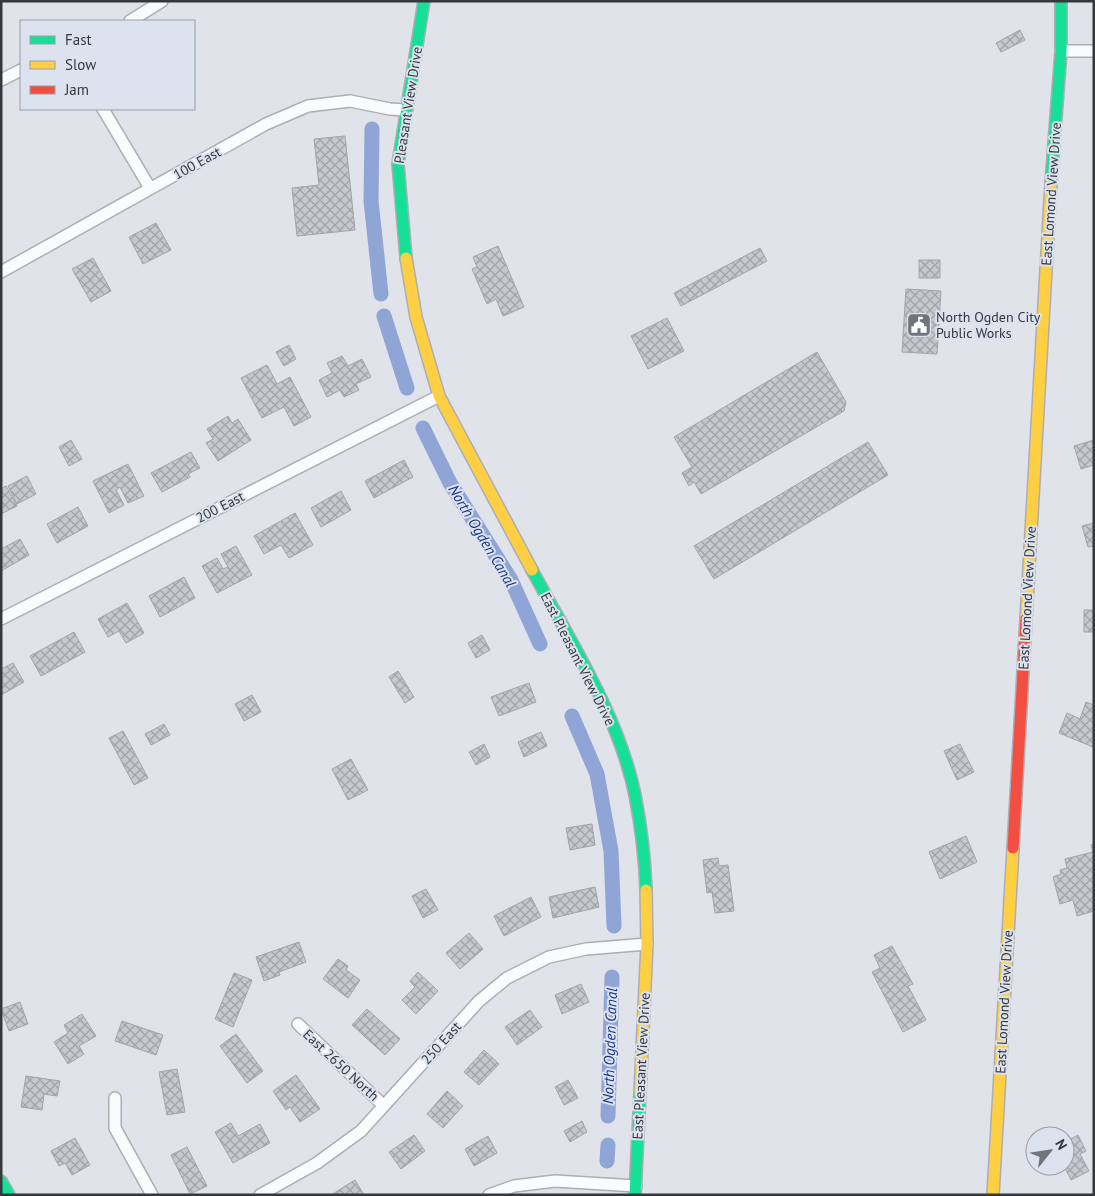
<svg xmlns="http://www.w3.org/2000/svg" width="1095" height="1196" font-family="'PT Sans',sans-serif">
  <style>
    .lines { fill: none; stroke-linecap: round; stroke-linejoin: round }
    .canal { stroke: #8fa5d6; stroke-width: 15 }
    .building { fill: url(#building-cross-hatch); stroke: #a2a4aa }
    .street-casing { stroke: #acaeb3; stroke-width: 14 }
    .fast-casing { stroke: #acaeb3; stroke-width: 14 }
    .slow-casing { stroke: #acaeb3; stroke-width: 14 }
    .jam-casing { stroke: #acaeb3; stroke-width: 14 }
    .street { stroke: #fafbfc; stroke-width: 11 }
    .fast { stroke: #16e098; stroke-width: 11 }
    .slow { stroke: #ffcf43; stroke-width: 11 }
    .jam { stroke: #f24e42; stroke-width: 11 }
    .labels { text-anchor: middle; stroke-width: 4; stroke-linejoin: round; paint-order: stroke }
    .street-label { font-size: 14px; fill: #35383d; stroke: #dce2ee }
    .poi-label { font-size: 14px; fill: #35383d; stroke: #dce2ee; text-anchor: start }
    .water-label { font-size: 15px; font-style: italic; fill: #173382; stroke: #dce2ee }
  </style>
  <defs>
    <pattern id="building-cross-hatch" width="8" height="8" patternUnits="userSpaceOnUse" patternTransform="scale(1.25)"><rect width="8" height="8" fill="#c5c8cd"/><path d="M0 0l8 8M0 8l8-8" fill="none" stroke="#a1a3a8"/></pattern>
  </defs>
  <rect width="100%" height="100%" fill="#e0e3ea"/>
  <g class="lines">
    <path class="canal" d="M372 129 371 201 381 294
      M384 316 407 388
      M423 428 450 483 511 580 540 644
      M572 716 597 774 611 851 614 926
      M608 1116 612 977
      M607 1161 608 1145"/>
  </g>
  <path class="building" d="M1020 30 1025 40 1001 52 996 43Z
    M345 136 355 230 297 236 292 188 319 185 314 139Z
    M156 223 171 250 143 264 129 237Z
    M498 246 524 307 503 316 496 299 487 304 472 269 477 267 473 257Z
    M760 248 767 261 681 306 674 293Z
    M93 258 111 291 91 302 72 269Z
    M919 260H940V278H919Z
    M906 289 941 291 937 354 902 352Z
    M667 318 684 351 648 369 631 336Z
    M289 345 296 359 284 366 276 352Z
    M817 352 846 402 844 411 701 494 694 482 689 486 682 473 692 467 674 437Z
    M342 356 348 366 362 359 371 377 356 384 359 390 344 397 340 390 327 397 319 380 332 373 327 363Z
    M267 365 277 384 290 377 311 417 294 426 284 407 262 418 241 378Z
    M228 416 232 423 238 419 251 440 218 461 206 443 213 439 207 429Z
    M71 440 82 459 69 466 59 447Z
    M1094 440V465L1081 469 1074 446Z
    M868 442 888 475 714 579 694 546Z
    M191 452 200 468 188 474 190 477 162 492 151 473Z
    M404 460 413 477 374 498 365 481Z
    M128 464 144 496 128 503 120 487 116 490 124 505 109 513 93 481Z
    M27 476 36 494 17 504 8 486Z
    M6 486 17 506 1 514V489Z
    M341 491 351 510 321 527 311 508Z
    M78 507 88 526 57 543 47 524Z
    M295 513 313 545 289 558 281 545 264 554 254 536Z
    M1094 523V546L1088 547 1082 526Z
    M20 539 29 555 1 571V549Z
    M236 546 252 575 217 593 202 566 217 558 223 569 228 567 221 554Z
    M184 577 195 598 160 617 149 596Z
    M127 603 144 633 126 643 119 631 108 637 98 619Z
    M1084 610H1094V632H1084Z
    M74 632 85 652 41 676 30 656Z
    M482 635 490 650 476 658 468 643Z
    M13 663 24 682 1 695V669Z
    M398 671 414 697 405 703 389 677Z
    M529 683 536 702 499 716 491 697Z
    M252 695 261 712 244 721 235 704Z
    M1086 702 1094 705 1093 747 1059 733 1067 713 1080 719Z
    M164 724 170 735 151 745 145 734Z
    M123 731 148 778 134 785 109 738Z
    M541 732 547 746 524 757 518 742Z
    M484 744 490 757 476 765 469 752Z
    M960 744 974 772 957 780 944 751Z
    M351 759 368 790 348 800 332 769Z
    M592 824 595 845 570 850 566 828Z
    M966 836 977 862 940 879 929 852Z
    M1094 844V911L1077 916 1073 900 1060 904 1053 877 1061 874 1060 870 1067 868 1065 859 1093 852 1091 845Z
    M718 858 719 866 728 865 734 911 715 913 712 892 707 893 703 860Z
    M595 887 599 907 553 918 549 897Z
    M426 889 438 910 423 918 412 896Z
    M531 897 541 917 504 936 494 916Z
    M469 933 483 949 460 969 446 953Z
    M299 942 306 962 279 972 280 975 264 981 256 957Z
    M892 946 913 984 908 986 926 1020 903 1032 872 972 880 968 874 955Z
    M338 959 348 966 346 970 360 980 348 998 323 979Z
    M418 972 438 991 416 1014 402 1000 415 987 410 981Z
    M234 973 252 980 233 1027 215 1019Z
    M581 984 589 1002 562 1014 555 995Z
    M20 1002 28 1024 9 1031 1 1009Z
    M367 1009 400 1039 385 1055 352 1025Z
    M530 1010 542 1027 517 1045 505 1027Z
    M82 1014 96 1036 79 1046 84 1054 68 1064 54 1042 68 1033 64 1025Z
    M122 1021 163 1035 156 1055 115 1041Z
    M236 1034 263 1071 247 1083 220 1046Z
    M484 1050 499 1064 479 1085 464 1072Z
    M177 1069 185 1112 167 1115 159 1072Z
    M296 1075 320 1109 300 1122 290 1107 286 1110 273 1091Z
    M26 1076 60 1081 57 1096 44 1094 42 1110 21 1107Z
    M568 1080 578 1098 564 1105 555 1087Z
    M447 1091 463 1106 443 1128 427 1114Z
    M582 1121 587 1132 570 1142 564 1131Z
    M231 1123 238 1136 260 1124 270 1143 233 1163 215 1132Z
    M414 1135 425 1151 401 1169 389 1152Z
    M1078 1135 1086 1151 1080 1154 1089 1171 1071 1180 1064 1166 1065 1142Z
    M488 1136 497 1153 474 1166 465 1149Z
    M75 1138 90 1165 72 1175 65 1163 59 1166 51 1151Z
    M187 1147 207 1186 190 1194 171 1155Z
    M355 1180 364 1195H331Z"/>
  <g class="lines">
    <defs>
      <path id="street" d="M130 21 162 1
        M1061 51H1094
        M1 80 21 70
        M103 109 150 188
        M1 272 266 124 308 106 350 101 390 109 406 110
        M1 619 439 396
        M298 1024 384 1106
        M115 1098V1128L152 1195
        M260 1195 317 1163 361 1131 479 1001 507 978 549 957 586 949 647 944
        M489 1195 514 1186 555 1181 636 1186"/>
      <path id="fast" d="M1051 183 1061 51V1
        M406 258 398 164 424 1
        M532 570C570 641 619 716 635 795 641 826 645 859 646 890
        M1 1181 9 1195
        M635 1195 640 1093"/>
      <path id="slow" d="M406 258 416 317 439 396 532 570
        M1026 619 1051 183
        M640 1093 647 944 646 890
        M993 1195 1013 848"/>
      <path id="jam" d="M1013 848 1026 619"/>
    </defs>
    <use href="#street" class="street-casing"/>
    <use href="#fast" class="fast-casing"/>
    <use href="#slow" class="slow-casing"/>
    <use href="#jam" class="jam-casing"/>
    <use href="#street" class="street"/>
    <use href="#fast" class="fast"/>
    <use href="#slow" class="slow"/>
    <use href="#jam" class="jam"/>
  </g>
  <defs>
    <symbol id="civic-square" viewBox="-11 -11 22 22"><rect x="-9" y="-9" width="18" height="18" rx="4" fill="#71747a" stroke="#dce2ee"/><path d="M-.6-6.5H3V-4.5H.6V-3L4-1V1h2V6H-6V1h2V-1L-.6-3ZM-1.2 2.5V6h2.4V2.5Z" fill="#fff"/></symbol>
  </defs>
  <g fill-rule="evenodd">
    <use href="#civic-square" x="905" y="311" width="28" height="28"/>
  </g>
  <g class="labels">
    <g class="street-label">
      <text transform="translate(408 105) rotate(-81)" y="5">Pleasant View Drive</text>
      <text transform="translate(197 163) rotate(-29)" y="5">100 East</text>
      <text transform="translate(1051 194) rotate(-86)" y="5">East Lomond View Drive</text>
      <text transform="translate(220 507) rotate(-27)" y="5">200 East</text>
      <text transform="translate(1027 598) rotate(-87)" y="5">East Lomond View Drive</text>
      <text transform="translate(578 659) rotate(63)" y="5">East Pleasant View Drive</text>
      <text transform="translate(1004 1002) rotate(-87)" y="5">East Lomond View Drive</text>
      <text transform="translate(441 1043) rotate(-48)" y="5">250 East</text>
      <text transform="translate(341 1065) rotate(43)" y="5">East 2650 North</text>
      <text transform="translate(641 1066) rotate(-87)" y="5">East Pleasant View Drive</text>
    </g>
    <g class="poi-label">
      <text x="936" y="322">North Ogden City<tspan x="936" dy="16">Public Works</tspan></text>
    </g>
    <g class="water-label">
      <text transform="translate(482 536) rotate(59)" y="5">North Ogden Canal</text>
      <text transform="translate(610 1046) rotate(-88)" y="5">North Ogden Canal</text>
    </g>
  </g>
  <rect width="1095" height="1196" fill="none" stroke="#35383d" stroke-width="5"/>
  <rect x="20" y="20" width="175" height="90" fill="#dce2ee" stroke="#999ea7"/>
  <rect x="30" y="36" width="25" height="8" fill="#16e098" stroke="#999ea7"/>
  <text x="65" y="45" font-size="15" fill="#35383d">Fast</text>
  <rect x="30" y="61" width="25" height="8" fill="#ffcf43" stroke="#999ea7"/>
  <text x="65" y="70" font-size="15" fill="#35383d">Slow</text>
  <rect x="30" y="86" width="25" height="8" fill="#f24e42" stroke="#999ea7"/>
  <text x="65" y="95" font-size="15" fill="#35383d">Jam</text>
  <g transform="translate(1050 1151) rotate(60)"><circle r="24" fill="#dce2ee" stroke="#999ea7"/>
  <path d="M0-4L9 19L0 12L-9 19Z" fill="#71747a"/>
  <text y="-8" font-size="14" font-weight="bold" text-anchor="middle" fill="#35383d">N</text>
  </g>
</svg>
